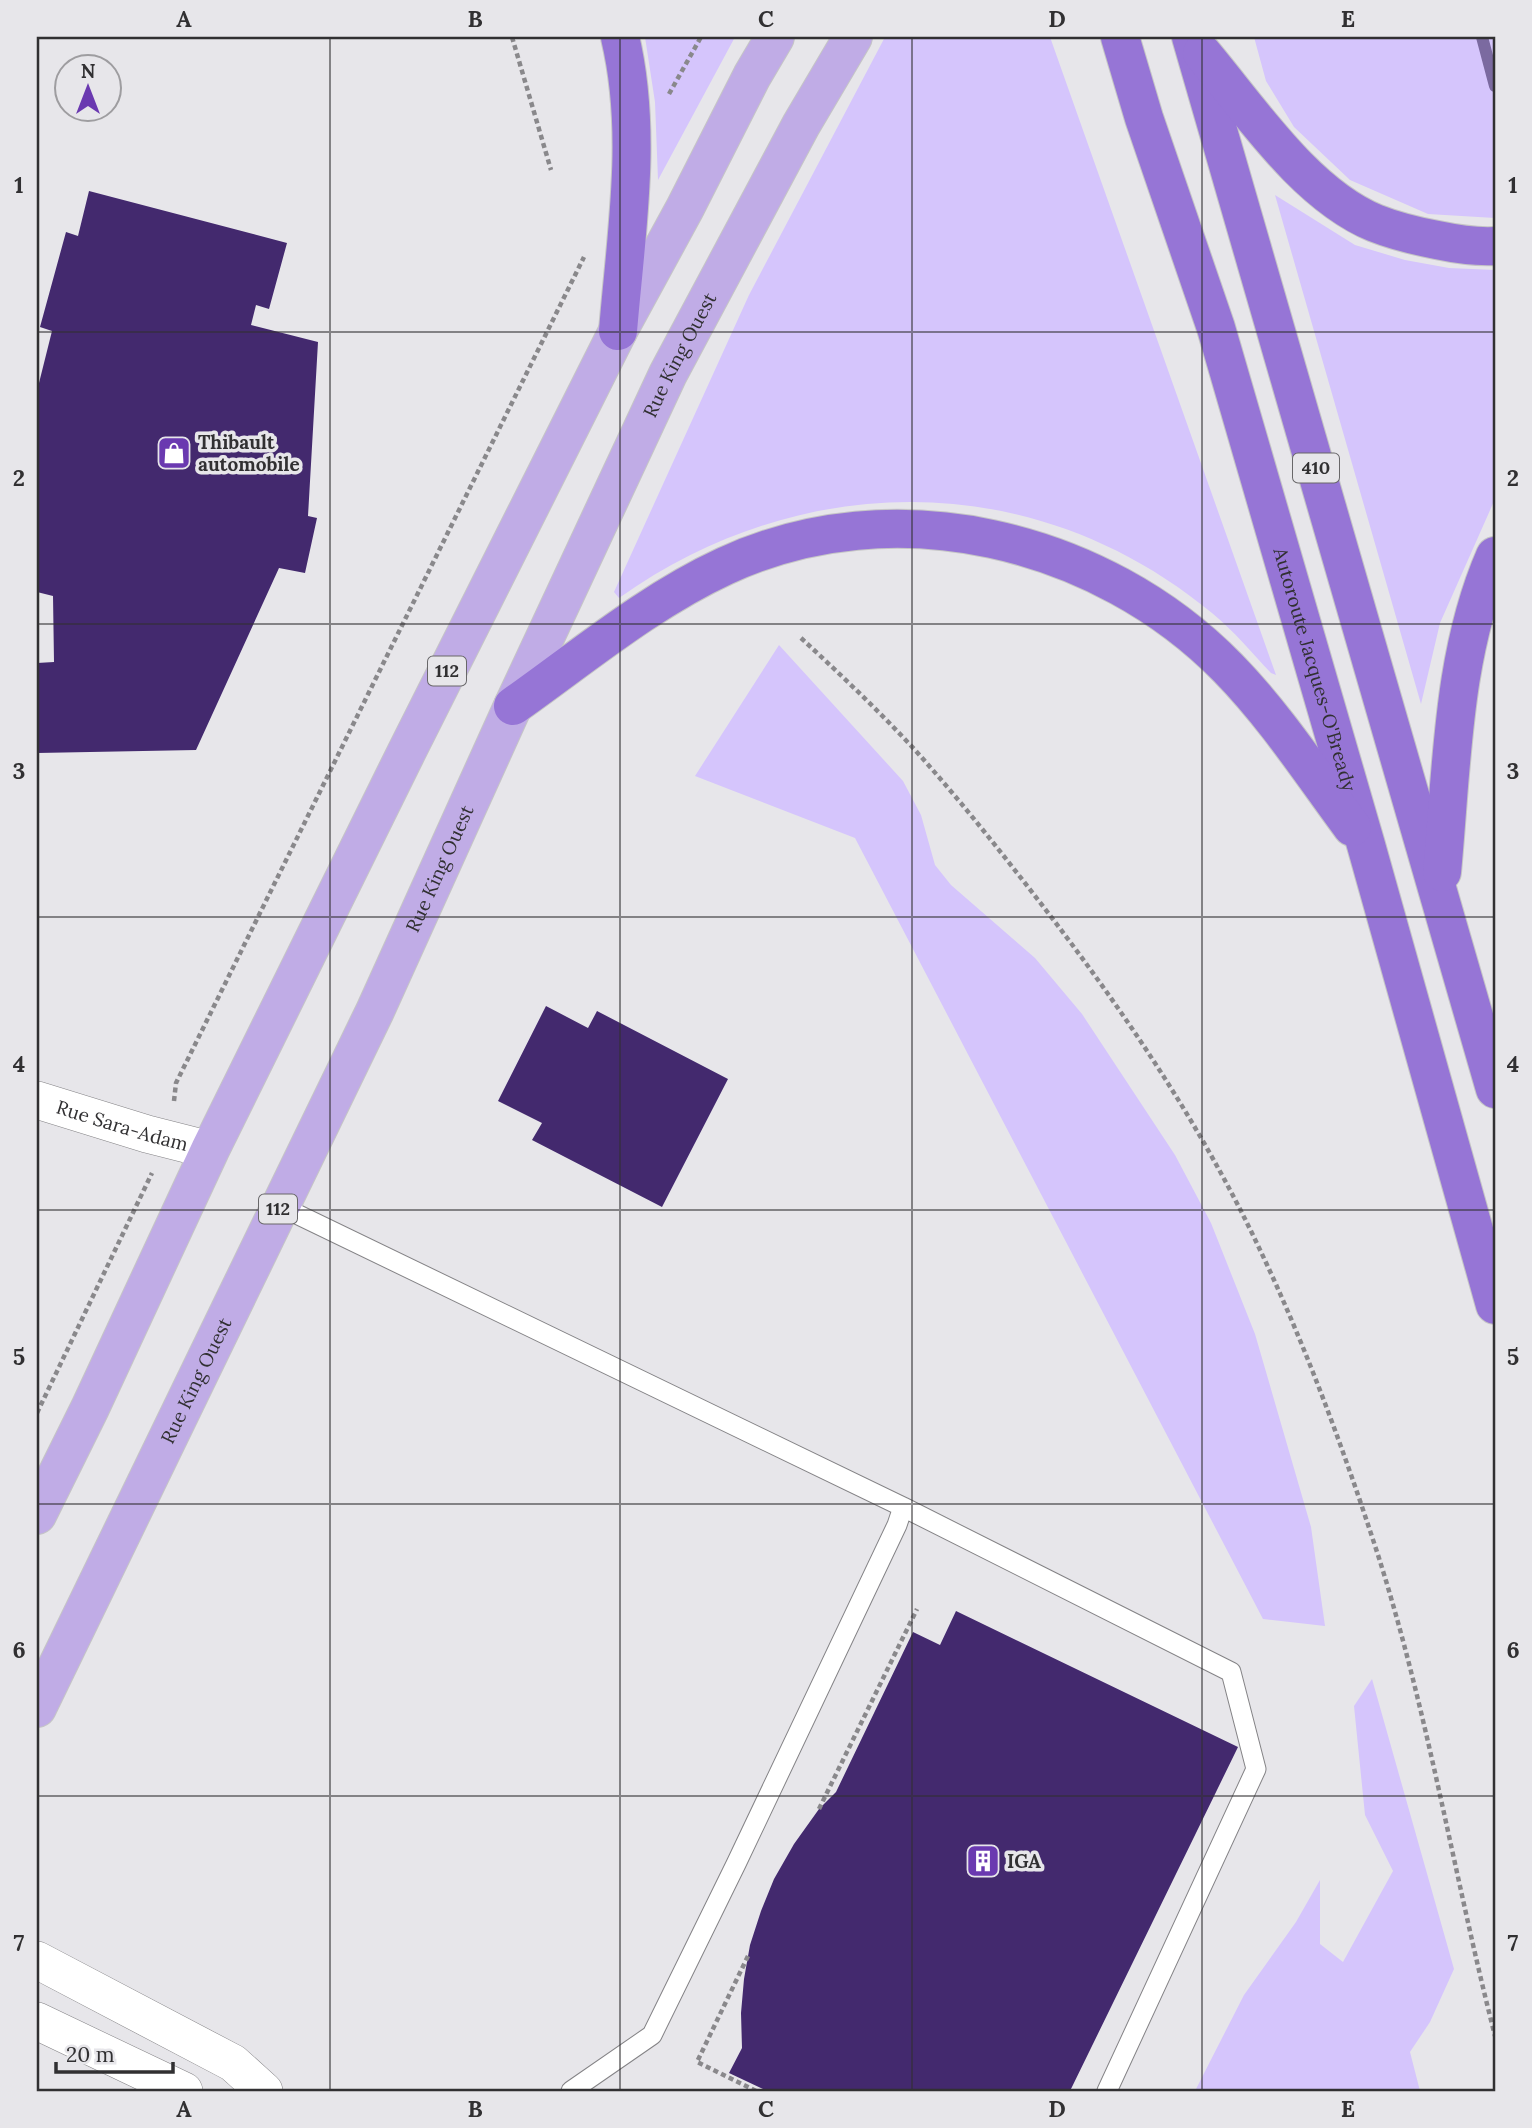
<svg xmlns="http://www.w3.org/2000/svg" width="1532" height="2128" font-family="Lora,serif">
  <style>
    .green { fill: #d5c5fc }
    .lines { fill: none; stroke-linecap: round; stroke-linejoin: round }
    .stream { stroke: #7b6aa0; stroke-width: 12 }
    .building { fill: #43296e }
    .lane-casing { stroke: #848386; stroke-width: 21 }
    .street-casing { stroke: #848386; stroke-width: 38 }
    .primary-casing { stroke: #c5c5c6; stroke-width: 40 }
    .highway-casing { stroke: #c5c5c6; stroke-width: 40 }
    .path { stroke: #89888b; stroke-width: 4.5; stroke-dasharray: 5 3.5; stroke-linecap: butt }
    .lane { stroke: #fff; stroke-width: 19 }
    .street { stroke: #fff; stroke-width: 37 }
    .primary { stroke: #c0ace6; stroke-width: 38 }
    .highway { stroke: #9675d6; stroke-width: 38 }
    .grid { fill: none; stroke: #313032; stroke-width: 2; stroke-opacity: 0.55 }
    .labels { text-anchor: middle; stroke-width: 7; stroke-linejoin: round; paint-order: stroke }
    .shield { fill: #e7e6ea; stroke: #686769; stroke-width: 2 }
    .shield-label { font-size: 18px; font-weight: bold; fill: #313032 }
    .street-label { font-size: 19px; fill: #313032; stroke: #e7e6ea }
    .poi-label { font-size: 19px; font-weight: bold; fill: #313032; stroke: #e7e6ea; text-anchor: start }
    .neatline { fill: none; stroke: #313032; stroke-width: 2.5 }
    .grid-label { font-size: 23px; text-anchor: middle; font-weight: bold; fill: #313032 }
  </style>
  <rect width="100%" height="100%" fill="#e7e6ea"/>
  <path class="green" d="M645 37H735L658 180 655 102Z
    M885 37H1050L1276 675 1271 673C1252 653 1234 631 1212 613 1035 467 803 468 619 598L614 592 749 295Z
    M1254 37H1495V218L1428 214 1350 180 1294 127 1266 81Z
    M1275 195 1355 245 1405 260 1449 268 1495 270V499L1440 623 1421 704Z
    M779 645 903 781 921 815 935 865 951 885 1035 958 1082 1014 1175 1155 1211 1223 1255 1334 1311 1527 1325 1626 1263 1619 855 838 695 776Z
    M1372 1679 1454 1969 1430 2022 1410 2052 1420 2091H1195L1244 1995 1296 1922 1320 1880V1944L1343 1962 1393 1871 1365 1815 1354 1706Z"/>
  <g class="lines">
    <path class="stream" d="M1482 37 1495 86"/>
  </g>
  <path class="building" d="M89 191 287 243 269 309 256 305 251 325 318 342 308 516 317 518 305 573 279 568 196 750 37 753V663L54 662 53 596 37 592V391L52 331 40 327 66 232 78 236Z
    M546 1006 588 1028 597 1011 728 1079 662 1207 532 1140 542 1123 498 1101Z
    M956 1611 1238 1747 1070 2091H767L729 2073 742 2048 741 2013 744 1979 750 1945 761 1911 774 1879 794 1844 819 1809 836 1792 913 1632 940 1645Z"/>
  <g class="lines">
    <defs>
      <path id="lane" d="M280 1206 903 1507 897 1525 736 1864 652 2035 571 2091
        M903 1507 1231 1672 1256 1769 1107 2091"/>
      <g id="street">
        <path id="s1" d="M37 1100 147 1134 210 1150"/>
        <path d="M37 1960 233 2063 264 2091"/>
        <path d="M37 2021 184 2091"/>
      </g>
      <g id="primary">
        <path d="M37 1515 90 1408 210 1150 406 753 618 331 685 208 752 76 775 37"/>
        <path id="s2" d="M37 1708 375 1011 513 706 668 374 801 125 853 37"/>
      </g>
      <g id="highway">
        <path id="s3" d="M1120 37 1144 118 1216 328 1366 845 1495 1305"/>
        <path d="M1191 37 1495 1089"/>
        <path d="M1202 53C1250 110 1305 194 1375 223 1395 231 1416 236 1437 240 1456 244 1476 247 1495 246"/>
        <path d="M618 331C626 234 643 133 620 37"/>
        <path d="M513 706C581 658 649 601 725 566 893 488 1101 538 1228 668 1275 716 1312 773 1352 827"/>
        <path d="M1442 872C1452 767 1452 654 1495 556"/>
      </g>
    </defs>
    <use href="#lane" class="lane-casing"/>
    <use href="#street" class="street-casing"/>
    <use href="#primary" class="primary-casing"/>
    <use href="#highway" class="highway-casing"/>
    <path class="path" d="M512 37 551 170
      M669 94 701 37
      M801 638C840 674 879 711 915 750 960 800 1001 852 1042 905 1117 1002 1186 1103 1242 1213 1297 1322 1340 1438 1378 1555 1428 1712 1454 1876 1495 2036
      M174 1101 176 1083 584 257
      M37 1413 152 1173
      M819 1809 917 1609
      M748 1956 697 2062 756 2091"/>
    <use href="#lane" class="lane"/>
    <use href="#street" class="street"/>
    <use href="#primary" class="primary"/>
    <use href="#highway" class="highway"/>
  </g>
  <path class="grid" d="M330 37V2091M620 37V2091M912 37V2091M1202 37V2091M37 332H1495M37 624H1495M37 917H1495M37 1210H1495M37 1504H1495M37 1796H1495"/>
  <defs>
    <symbol id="shop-square" viewBox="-11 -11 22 22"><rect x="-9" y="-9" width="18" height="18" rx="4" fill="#6a39b0" stroke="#e7e6ea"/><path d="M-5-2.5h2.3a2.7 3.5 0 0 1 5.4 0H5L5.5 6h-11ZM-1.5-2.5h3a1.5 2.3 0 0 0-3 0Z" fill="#fff"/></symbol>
    <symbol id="building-square" viewBox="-11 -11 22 22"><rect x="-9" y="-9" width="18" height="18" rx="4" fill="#6a39b0" stroke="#e7e6ea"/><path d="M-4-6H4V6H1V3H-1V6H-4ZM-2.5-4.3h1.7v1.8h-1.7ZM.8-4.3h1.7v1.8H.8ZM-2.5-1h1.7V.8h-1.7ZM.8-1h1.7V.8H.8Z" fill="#fff"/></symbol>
  </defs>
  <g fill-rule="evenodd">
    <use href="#shop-square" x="155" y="434" width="38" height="38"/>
    <use href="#building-square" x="964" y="1842" width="38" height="38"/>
  </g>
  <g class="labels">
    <g class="shield">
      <rect x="1293" y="453.5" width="46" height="29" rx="5"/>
      <rect x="428" y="656.5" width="38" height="29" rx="5"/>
      <rect x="259" y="1194.5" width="38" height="29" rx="5"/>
    </g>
    <g class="shield-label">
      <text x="1316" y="474">410</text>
      <text x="447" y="677">112</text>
      <text x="278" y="1215">112</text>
    </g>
    <g class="street-label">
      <text dy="7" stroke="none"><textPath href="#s2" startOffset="1498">Rue King Ouest</textPath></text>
      <text dy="7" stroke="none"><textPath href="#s3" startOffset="662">Autoroute Jacques-O'Bready</textPath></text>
      <text dy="7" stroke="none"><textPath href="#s2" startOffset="931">Rue King Ouest</textPath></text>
      <text dy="7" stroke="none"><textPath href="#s1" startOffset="89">Rue Sara-Adam</textPath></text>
      <text dy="7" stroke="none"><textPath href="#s2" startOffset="364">Rue King Ouest</textPath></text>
    </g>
    <g class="poi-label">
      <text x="198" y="449">Thibault<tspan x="198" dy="22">automobile</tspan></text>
      <text x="1007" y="1868">IGA</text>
    </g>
  </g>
  <rect width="1532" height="2128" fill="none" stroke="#e7e6ea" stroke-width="77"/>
  <g transform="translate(88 88)"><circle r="33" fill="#e7e6ea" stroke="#9e9da0" stroke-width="2"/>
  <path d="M0-5L12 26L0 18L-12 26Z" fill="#6a39b0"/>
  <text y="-10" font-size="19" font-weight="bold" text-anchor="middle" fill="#313032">N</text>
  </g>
  <path d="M56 2062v10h117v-10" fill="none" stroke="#313032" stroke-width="3.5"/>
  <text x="66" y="2062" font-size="21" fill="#313032" stroke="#e7e6ea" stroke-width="5" paint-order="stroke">20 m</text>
  <rect x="38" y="38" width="1456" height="2052" class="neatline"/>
  <g class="grid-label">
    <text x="184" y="27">A</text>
    <text x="475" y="27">B</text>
    <text x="766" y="27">C</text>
    <text x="1057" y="27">D</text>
    <text x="1348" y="27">E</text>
    <text x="19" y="193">1</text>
    <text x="1513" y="193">1</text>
    <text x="19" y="486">2</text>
    <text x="1513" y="486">2</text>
    <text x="19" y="779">3</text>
    <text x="1513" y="779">3</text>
    <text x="19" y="1072">4</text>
    <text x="1513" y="1072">4</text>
    <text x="19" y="1365">5</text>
    <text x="1513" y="1365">5</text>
    <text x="19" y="1658">6</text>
    <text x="1513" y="1658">6</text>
    <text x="19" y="1951">7</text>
    <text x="1513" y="1951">7</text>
    <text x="184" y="2117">A</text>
    <text x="475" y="2117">B</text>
    <text x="766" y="2117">C</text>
    <text x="1057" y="2117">D</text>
    <text x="1348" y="2117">E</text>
  </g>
</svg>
